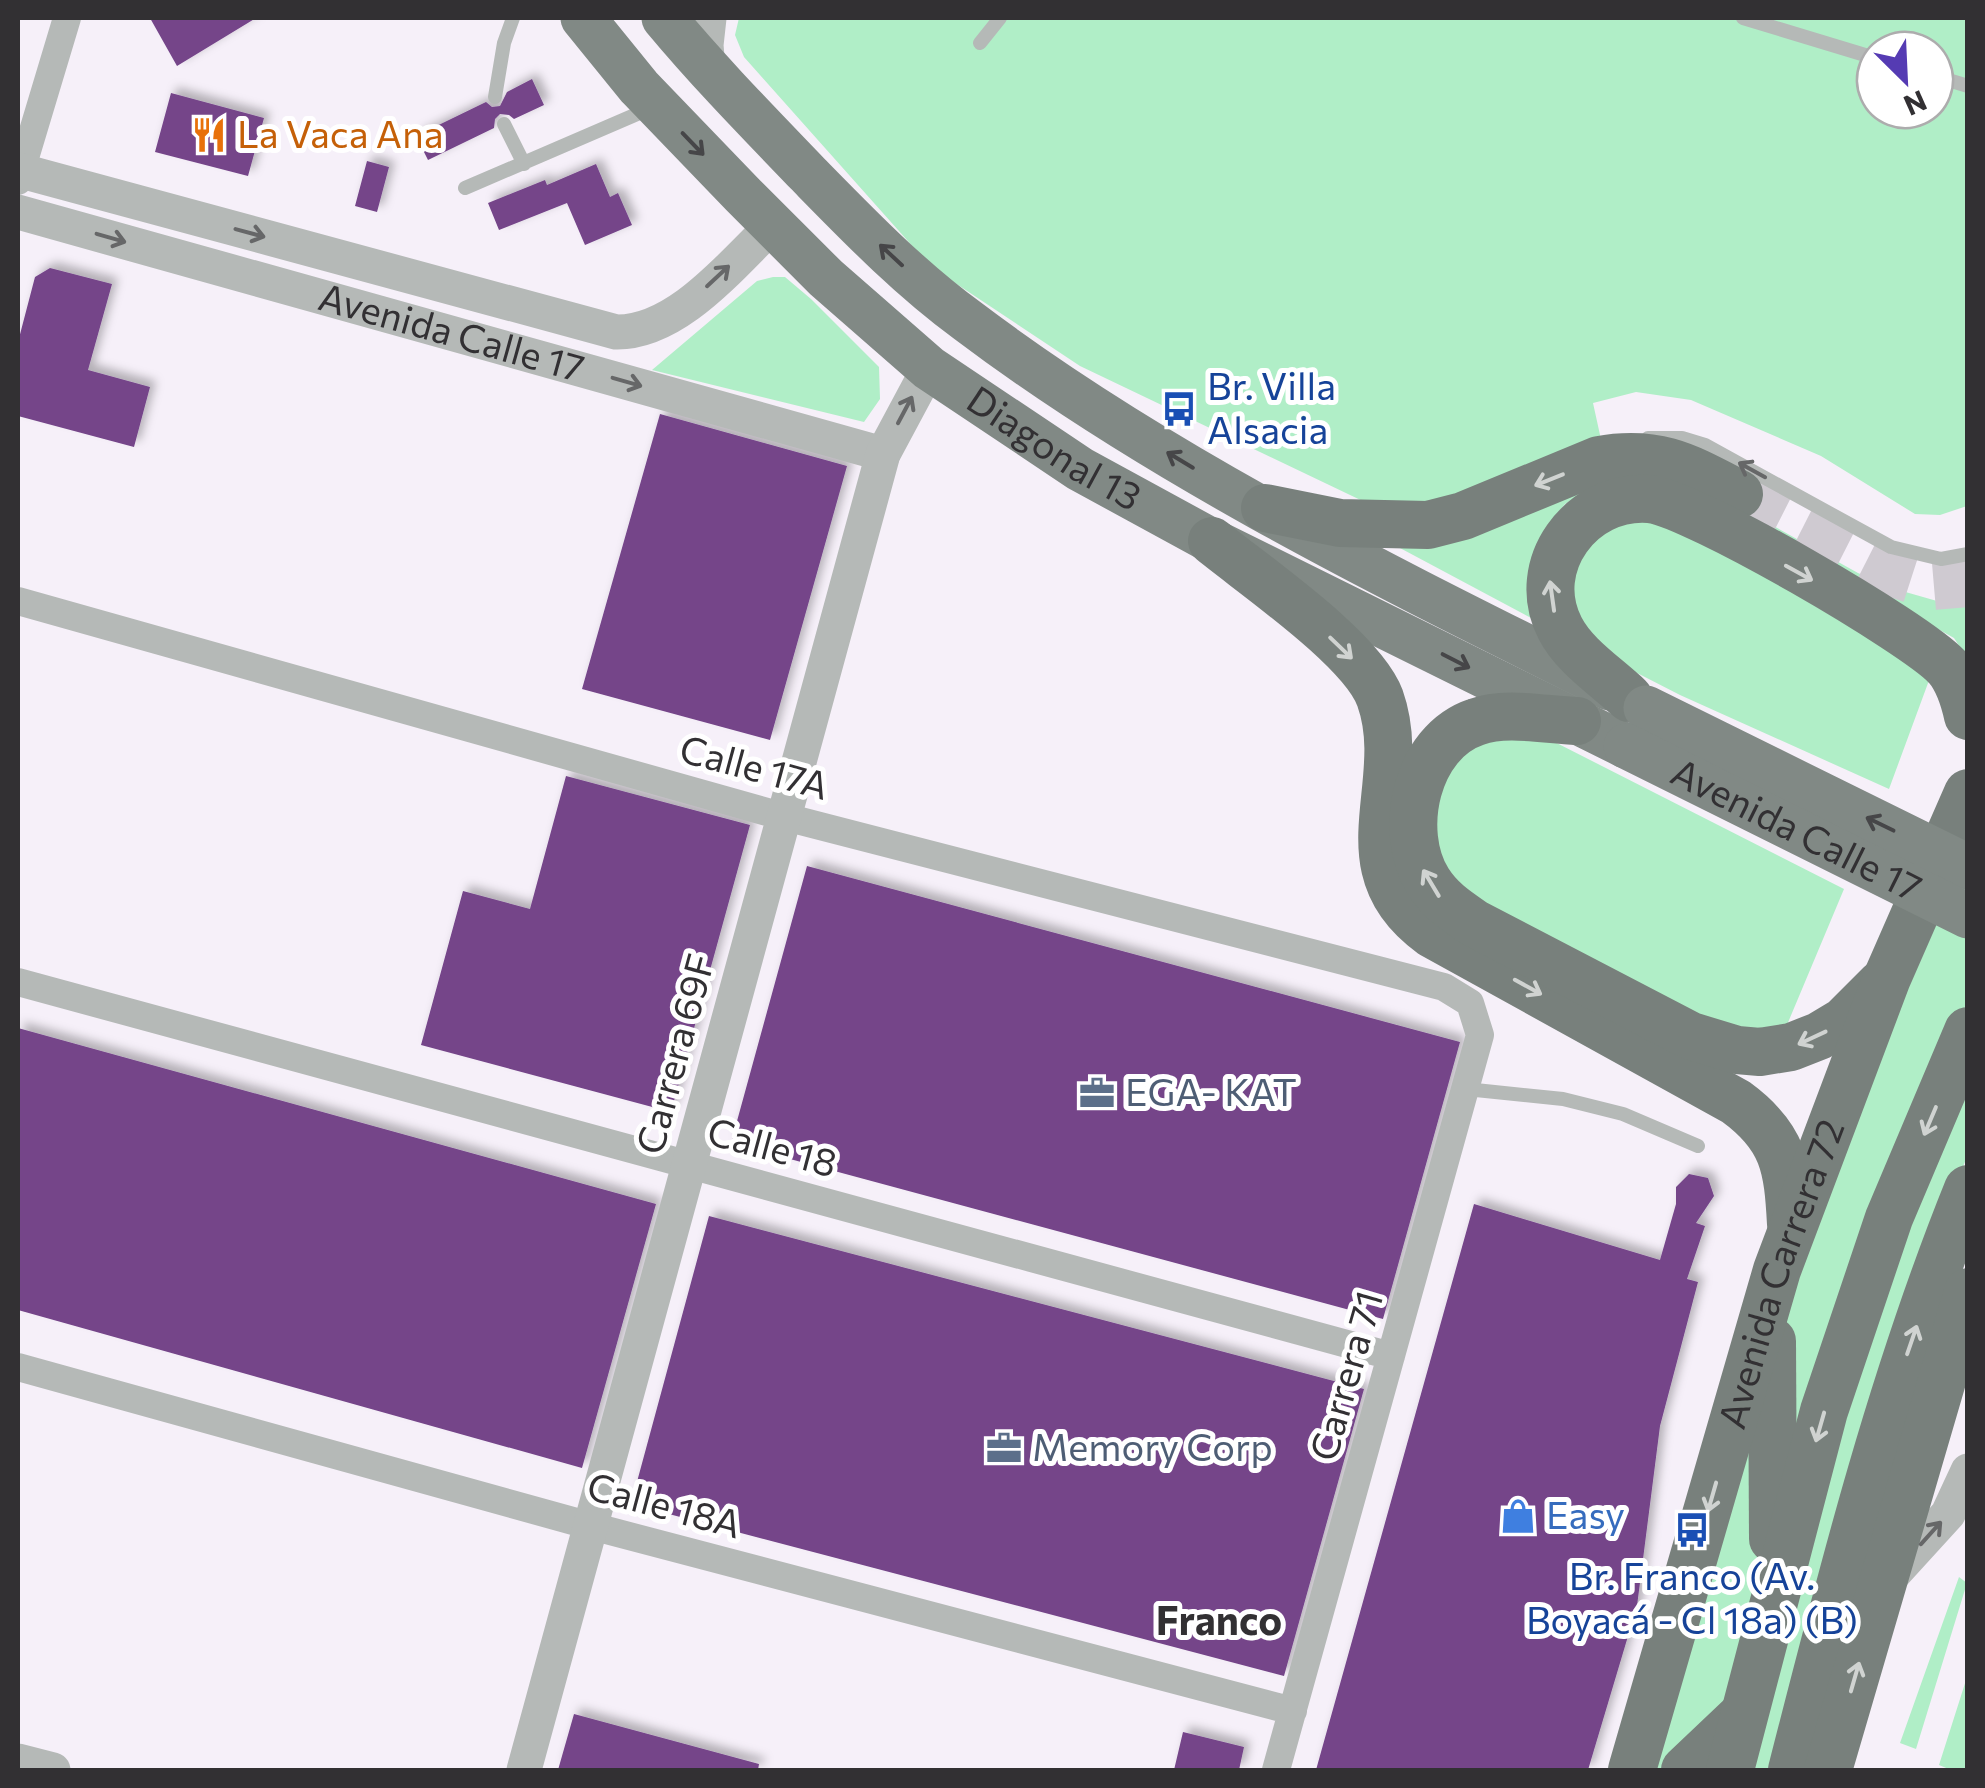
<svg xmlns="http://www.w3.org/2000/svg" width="1985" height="1788" font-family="Commissioner,sans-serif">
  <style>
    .green { fill: #b0eec7; fill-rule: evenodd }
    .building { fill: #744489; filter: url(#shadow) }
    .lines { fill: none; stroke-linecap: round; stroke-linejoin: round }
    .trunk-tunnel { stroke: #cfcad1; stroke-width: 48; stroke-dasharray: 48 24; stroke-linecap: butt }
    .service { stroke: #b5b9b7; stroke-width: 14 }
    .minor { stroke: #b5b9b7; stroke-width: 28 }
    .tertiary { stroke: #b5b9b7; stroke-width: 35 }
    .primary { stroke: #818985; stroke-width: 45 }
    .trunk { stroke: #78807c; stroke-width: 48 }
    .primary-bridge { stroke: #818985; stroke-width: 45 }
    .oneway { stroke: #464648 }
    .oneway2 { stroke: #666768 }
    .oneway3 { stroke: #d0d3d1 }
    .labels { text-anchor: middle; stroke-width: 10; stroke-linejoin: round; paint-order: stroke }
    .food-label { font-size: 38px; fill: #c56008; stroke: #fff; text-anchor: start }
    .street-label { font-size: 38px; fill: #323033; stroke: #fff }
    .transit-label { font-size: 38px; fill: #164399; stroke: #fff; text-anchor: start }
    .service-label { font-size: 38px; fill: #4e5e75; stroke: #fff; text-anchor: start }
    .shop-label { font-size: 38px; fill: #366cbe; stroke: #fff; text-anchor: start }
    .neighbourhood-label { font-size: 40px; font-weight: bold; fill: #323033; stroke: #fff }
  </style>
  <defs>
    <filter id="shadow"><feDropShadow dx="6" dy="-6" stdDeviation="5" flood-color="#0004"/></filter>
  </defs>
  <rect width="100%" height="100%" fill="#f6f0f9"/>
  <path class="green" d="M739 18H1967V506L1940 515 1915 514 1821 456 1691 400 1636 392 1593 403 1602 444 1424 507 1371 505 1080 366 931 267 744 57 735 35ZM1875 50H1935V110H1875Z
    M773 277H785L811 299 879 367 880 399 864 422 652 370 757 281Z
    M1684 476 1858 573 1895 589 1937 601 1967 598V658L1954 638 1680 485 1593 487 1565 504 1546 527 1548 627 1385 540 1581 483Z
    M1663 515 1931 675 1889 789 1680 695 1600 654 1568 606 1577 541 1601 521Z
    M1535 732 1844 889 1779 1044 1751 1045 1467 901 1432 853V788L1470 744Z
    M1967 839V1002L1901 1153 1786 1508 1785 1291Z
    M1967 1063V1157L1935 1234 1778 1770H1738L1901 1225Z
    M1754 1411 1767 1594 1726 1711 1670 1770H1652Z
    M1959 1577 1967 1583 1916 1749 1900 1743Z
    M1967 1677V1770H1951L1939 1765Z"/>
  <path class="building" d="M150 18H256L177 66Z
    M532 79 544 105 514 119 509 115 500 114 495 119 494 128 428 160 416 136 486 102 492 107 500 106 507 92Z
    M171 93 264 118 248 176 155 152Z
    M367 161 389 167 377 212 355 206Z
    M596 164 610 197 618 193 632 225 585 245 567 203 499 230 488 203 545 180 547 185Z
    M50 268 112 284 88 370 150 387 134 447 18 416V342L35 277Z
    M660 414 847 466 770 740 582 689Z
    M566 776 750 825 671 1112 421 1045 463 891 530 909Z
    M807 866 1460 1042 1383 1319 731 1143Z
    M18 1028 656 1204 582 1468 18 1310Z
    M1689 1174 1708 1178 1714 1196 1696 1223 1705 1226 1687 1279 1698 1282 1660 1426 1637 1606 1588 1770H1316L1474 1204 1660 1260 1676 1204V1187Z
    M709 1216 1364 1389 1284 1676 631 1504Z
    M574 1714 759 1764 758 1770H558Z
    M1183 1732 1244 1747 1239 1770H1174Z"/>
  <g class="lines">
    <path class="trunk-tunnel" d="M1739 494 1899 575 1933 586 1968 583"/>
    <path class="service" d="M1743 18 1875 58
      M980 43 1000 18
      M1935 76 1968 86
      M495 97 504 43 513 18
      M504 124 524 164
      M465 188 651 108
      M1648 438H1682L1705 445 1891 547 1941 559 1968 554
      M1466 1089 1563 1099 1623 1114 1698 1146"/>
    <path class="minor" d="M18 181 67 18
      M18 601 785 817 1444 987 1470 1003 1480 1035 1276 1770
      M18 982 1391 1356
      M18 1367 591 1526 1293 1711"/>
    <g class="tertiary">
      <path d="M708 70 706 45 709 18"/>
      <path d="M18 170 616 332C677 333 731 265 773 225"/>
      <path id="s1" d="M18 212 883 454"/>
      <path d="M1886 1582 1948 1514 1968 1471"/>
      <path d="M18 1761 53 1770"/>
      <path d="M524 1770 883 454 929 368"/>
    </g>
    <g class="primary">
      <path id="s2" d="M583 18 639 87 743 195 826 278 929 368 1080 469 1212 541 1626 746"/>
      <path d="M664 18C709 72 758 122 807 173 858 225 909 278 968 321 1161 467 1393 580 1609 688"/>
    </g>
    <g class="trunk">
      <path d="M1265 508 1340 523 1428 525 1463 516 1599 460C1658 449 1689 468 1739 494"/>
      <path d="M1212 541C1255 576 1362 649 1380 698 1411 785 1339 867 1432 934L1736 1102C1784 1137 1788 1167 1791 1224"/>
      <path d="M1629 698C1607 677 1574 656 1560 628 1528 566 1581 494 1649 499 1693 503 1916 633 1947 667 1959 681 1964 698 1968 716"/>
      <path d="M1577 721C1545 720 1506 711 1476 722 1416 742 1397 831 1428 881 1440 900 1455 910 1474 923L1691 1036 1737 1050 1760 1052 1791 1047 1819 1036 1844 1021 1881 984"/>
      <path d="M1772 1341 1773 1539"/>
      <path id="s3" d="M1632 1770 1777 1270 1887 978 1968 793"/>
      <path d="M1685 1770 1743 1715"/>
      <path d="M1730 1770 1824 1411 1889 1218 1968 1031"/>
      <path d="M1792 1770C1842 1574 1892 1377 1968 1189"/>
      <path d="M1828 1770 1968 1292"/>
    </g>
    <g class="primary-bridge">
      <path d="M1646 708 1968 867"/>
      <path id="s4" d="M1626 746 1968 916"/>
    </g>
  </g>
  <defs><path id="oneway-shaft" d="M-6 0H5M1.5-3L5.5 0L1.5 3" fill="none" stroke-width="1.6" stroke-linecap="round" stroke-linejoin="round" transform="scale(2.5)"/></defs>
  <g class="oneway">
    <use href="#oneway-shaft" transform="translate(693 144) rotate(46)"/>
    <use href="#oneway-shaft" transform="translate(891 255) rotate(-137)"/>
    <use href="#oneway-shaft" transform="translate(1180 460) rotate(-149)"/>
    <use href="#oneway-shaft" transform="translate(1456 661) rotate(27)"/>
    <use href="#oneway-shaft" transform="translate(1880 824) rotate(-154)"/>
  </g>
  <g class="oneway2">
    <use href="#oneway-shaft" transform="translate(250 233) rotate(15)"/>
    <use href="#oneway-shaft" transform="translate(111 238) rotate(16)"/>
    <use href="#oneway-shaft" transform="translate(718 276) rotate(-43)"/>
    <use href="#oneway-shaft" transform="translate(627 382) rotate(16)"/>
    <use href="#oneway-shaft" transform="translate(905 410) rotate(-62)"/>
    <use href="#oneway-shaft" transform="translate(1752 470) rotate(-151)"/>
    <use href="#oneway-shaft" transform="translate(1931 1533) rotate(-48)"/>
  </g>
  <g class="oneway3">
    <use href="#oneway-shaft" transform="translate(1549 480) rotate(158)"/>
    <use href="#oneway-shaft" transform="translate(1799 573) rotate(29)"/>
    <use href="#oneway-shaft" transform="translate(1552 596) rotate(-98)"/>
    <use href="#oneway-shaft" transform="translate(1341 648) rotate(44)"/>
    <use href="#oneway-shaft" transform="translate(1431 883) rotate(-121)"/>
    <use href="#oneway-shaft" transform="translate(1528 987) rotate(29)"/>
    <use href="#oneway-shaft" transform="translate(1812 1038) rotate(155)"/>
    <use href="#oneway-shaft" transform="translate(1930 1121) rotate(113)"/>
    <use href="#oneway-shaft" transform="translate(1912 1340) rotate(-71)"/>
    <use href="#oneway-shaft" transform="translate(1820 1427) rotate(106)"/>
    <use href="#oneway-shaft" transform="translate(1712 1497) rotate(106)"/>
    <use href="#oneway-shaft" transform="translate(1855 1677) rotate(-74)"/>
  </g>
  <defs>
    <symbol id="restaurant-bare" viewBox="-9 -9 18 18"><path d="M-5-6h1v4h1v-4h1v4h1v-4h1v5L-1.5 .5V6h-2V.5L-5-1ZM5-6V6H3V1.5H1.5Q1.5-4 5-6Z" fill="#e8710a" stroke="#fff" stroke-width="2.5" paint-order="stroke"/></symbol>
    <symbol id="bus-bare" viewBox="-9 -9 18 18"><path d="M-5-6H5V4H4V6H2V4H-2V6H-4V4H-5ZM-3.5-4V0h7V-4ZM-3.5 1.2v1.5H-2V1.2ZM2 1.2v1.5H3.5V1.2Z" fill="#1a4fb4" stroke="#fff" stroke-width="2.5" paint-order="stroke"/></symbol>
    <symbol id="office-bare" viewBox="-9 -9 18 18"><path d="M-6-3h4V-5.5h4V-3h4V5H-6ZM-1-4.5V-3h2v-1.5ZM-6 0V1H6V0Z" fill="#5c6f8a" stroke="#fff" stroke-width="2.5" paint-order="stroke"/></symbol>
    <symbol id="shop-bare" viewBox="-9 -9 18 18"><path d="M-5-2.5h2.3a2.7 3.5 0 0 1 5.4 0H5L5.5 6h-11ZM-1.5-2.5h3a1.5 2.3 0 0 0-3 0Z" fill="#3f7fe0" stroke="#fff" stroke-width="2.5" paint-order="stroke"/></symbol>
  </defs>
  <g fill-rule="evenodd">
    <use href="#restaurant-bare" x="184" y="110" width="50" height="50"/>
    <use href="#bus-bare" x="1154" y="384" width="50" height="50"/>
    <use href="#office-bare" x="1072" y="1068" width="50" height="50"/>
    <use href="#office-bare" x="979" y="1423" width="50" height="50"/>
    <use href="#shop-bare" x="1493" y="1491" width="50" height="50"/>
    <use href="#bus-bare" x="1667" y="1505" width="50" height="50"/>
  </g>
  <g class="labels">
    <g class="food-label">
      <text x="237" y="148">La Vaca Ana</text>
    </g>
    <g class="street-label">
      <text dy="13" stroke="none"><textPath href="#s1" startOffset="450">Avenida Calle 17</textPath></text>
      <text dy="13" stroke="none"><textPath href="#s2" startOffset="642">Diagonal 13</textPath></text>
      <text transform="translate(754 768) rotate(15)" y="13">Calle 17A</text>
      <text dy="13" stroke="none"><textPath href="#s4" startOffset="190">Avenida Calle 17</textPath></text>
      <text transform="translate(676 1054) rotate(-75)" y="13">Carrera 69F</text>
      <text transform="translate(772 1148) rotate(15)" y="13">Calle 18</text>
      <text dy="13" stroke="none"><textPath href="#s3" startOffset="518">Avenida Carrera 72</textPath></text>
      <text transform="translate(1347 1376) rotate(-74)" y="13">Carrera 71</text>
      <text transform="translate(664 1506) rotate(15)" y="13">Calle 18A</text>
    </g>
    <g class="transit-label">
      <text x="1207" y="400">Br. Villa<tspan x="1207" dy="44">Alsacia</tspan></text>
      <text x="1692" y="1590" text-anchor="middle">Br. Franco (Av.<tspan x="1692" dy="44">Boyacá - Cl 18a) (B)</tspan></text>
    </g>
    <g class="service-label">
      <text x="1125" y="1106">EGA- KAT</text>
      <text x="1032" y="1461">Memory Corp</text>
    </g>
    <g class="shop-label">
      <text x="1546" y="1529">Easy</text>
    </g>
    <g class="neighbourhood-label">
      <text x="1219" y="1635">Franco</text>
    </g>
  </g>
  <rect width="1985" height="1788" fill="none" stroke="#323033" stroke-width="40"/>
  <g transform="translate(1905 80) rotate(156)"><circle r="48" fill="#ffffff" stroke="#adacad" stroke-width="2.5"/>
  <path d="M0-8L18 38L0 25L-18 38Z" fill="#553bb3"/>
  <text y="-15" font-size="28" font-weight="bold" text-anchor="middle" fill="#323033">N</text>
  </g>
</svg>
